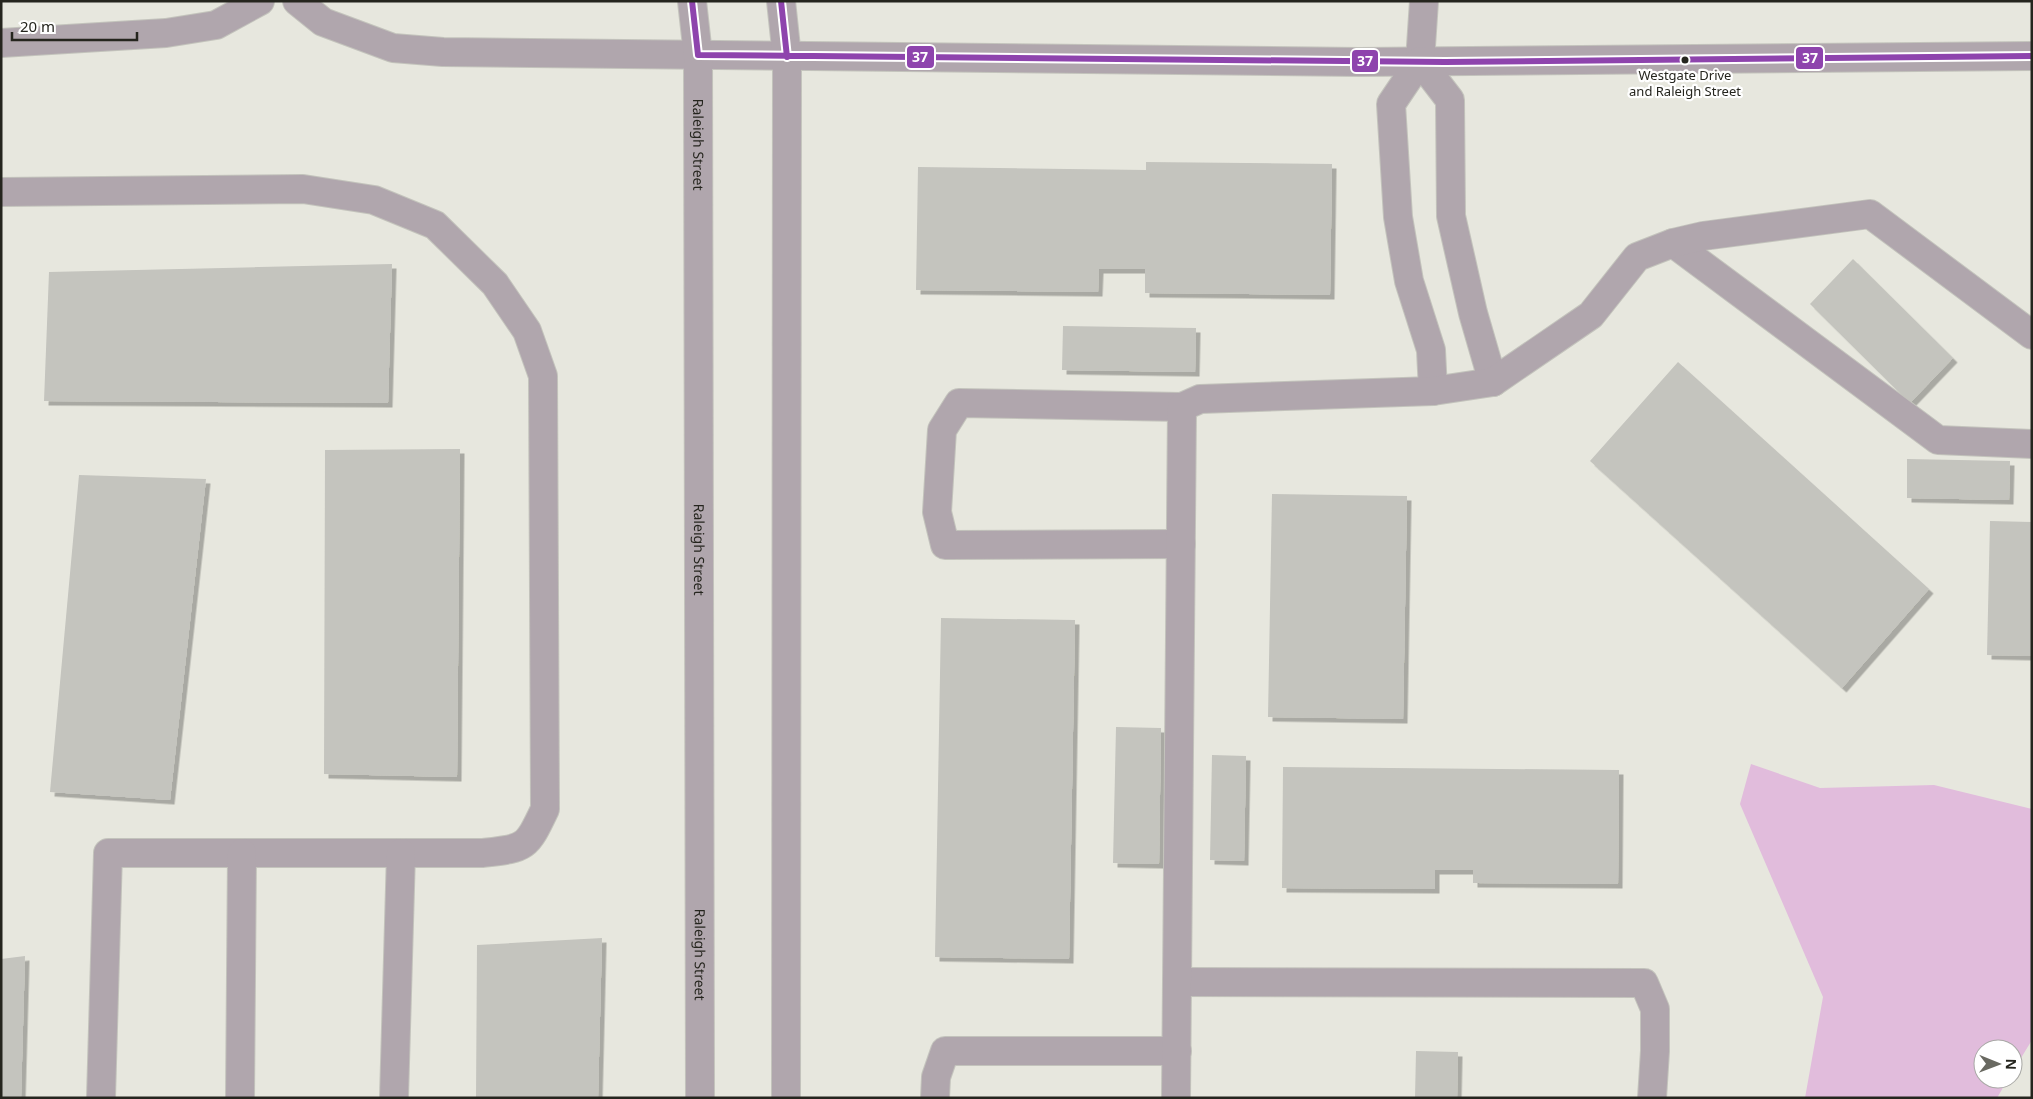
<svg xmlns="http://www.w3.org/2000/svg" width="2033" height="1099" font-family="'Noto Sans',sans-serif">
  <style>
    .water { fill: #e1bcdc }
    .building { fill: #c4c4be; filter: url(#shadow) }
    .lines { fill: none; stroke-linecap: round; stroke-linejoin: round }
    .minor-casing { stroke: #c3c3bc; stroke-width: 30 }
    .minor { stroke: #b0a6ad; stroke-width: 28 }
    .bus-1-casing { stroke: #fff; stroke-width: 10 }
    .bus-1 { stroke: #8e44ad; stroke-width: 6 }
    .bus-dot { fill: #25251e; stroke: #fff; stroke-width: 2 }
    .labels { text-anchor: middle; stroke-width: 4.5; stroke-linejoin: round; paint-order: stroke }
    .bus-label { font-size: 13px; fill: #25251e; stroke: #fff }
    .street-label { font-size: 14px; fill: #25251e; stroke: #fff }
    .line-badge { stroke: #fff; stroke-width: 2 }
    .badge-label { font-size: 14px; text-anchor: middle; font-weight: bold; fill: #fff }
  </style>
  <defs>
    <filter id="shadow"><feDropShadow dx="4.5" dy="4.5" stdDeviation="0" flood-color="#0004"/></filter>
  </defs>
  <rect width="100%" height="100%" fill="#e7e7de"/>
  <path class="water" d="M1751 764 1820 788 1934 785 2032 809V1040L2013 1071V1049H1983V1079H2008L1997 1098H1805L1823 997 1740 804Z"/>
  <path class="building" d="M1146 162 1332 164 1330 295 1145 293V269H1099L1098 292 916 290 918 167 1146 170Z
    M1853 259 1953 358 1910 403 1810 304Z
    M392 264 388 403 44 401 49 272Z
    M1063 326 1196 328 1195 372 1062 370Z
    M1678 362 1929 589 1842 688 1590 461Z
    M460 449 457 777 324 774 325 450Z
    M1907 459 2010 461 2009 500 1907 498Z
    M79 475 206 479 170 800 50 792Z
    M1272 494 1407 496 1403 719 1268 717Z
    M1990 521 2032 522V656L1987 655Z
    M941 618 1075 620 1069 959 935 957Z
    M1116 727 1161 728 1159 864 1113 863Z
    M1212 755 1246 756 1244 861 1210 860Z
    M1283 767 1619 770 1618 884 1473 883V870H1435V889L1282 888Z
    M602 938 598 1098H476L477 945Z
    M25 956 21 1098H1V959Z
    M1416 1051 1458 1052 1457 1098H1415Z"/>
  <g class="lines">
    <defs>
      <g id="minor">
        <path d="M297 1 323 22 393 48 443 52 1360 62 2032 56"/>
        <path id="s1" d="M692 1 698 55 700 1098"/>
        <path d="M781 1 787 57 786 1098"/>
        <path d="M1424 1 1420 61 1391 104 1398 217 1409 281 1431 350 1433 391"/>
        <path d="M1 43 166 33 216 25 260 1"/>
        <path d="M1420 61 1450 100 1451 216 1473 313 1493 382"/>
        <path d="M1 192 303 189 374 200 435 225 495 284 527 331 543 376 545 809C526 849 526 848 482 853H108L101 1098"/>
        <path d="M1673 243 1938 440 2032 444"/>
        <path d="M1181 544 945 545 937 512 942 430 959 403 1182 407"/>
        <path d="M1177 982 1644 983 1655 1009V1051L1652 1098"/>
        <path d="M240 1098 242 853"/>
        <path d="M394 1098 401 853"/>
        <path d="M935 1098 936 1077 945 1051H1177"/>
        <path d="M1176 1098 1182 407 1200 399 1433 391 1493 382 1591 315 1637 257 1673 243 1703 236 1870 214 2032 335"/>
      </g>
    </defs>
    <use href="#minor" class="minor-casing"/>
    <use href="#minor" class="minor"/>
    <defs>
      <path id="bus-1" d="M692 1 698 55
        M781 1 787 57
        M698 55 1445 62 2032 56"/>
    </defs>
    <use href="#bus-1" class="bus-1-casing"/>
    <use href="#bus-1" class="bus-1"/>
  </g>
  <circle class="bus-dot" cx="1685" cy="60" r="4.5"/>
  <g class="labels">
    <g class="bus-label">
      <text x="1685" y="80">Westgate Drive<tspan x="1685" dy="16">and Raleigh Street</tspan></text>
    </g>
    <g class="street-label">
      <text dy="5" stroke="none"><textPath href="#s1" startOffset="144">Raleigh Street</textPath></text>
      <text dy="5" stroke="none"><textPath href="#s1" startOffset="549">Raleigh Street</textPath></text>
      <text dy="5" stroke="none"><textPath href="#s1" startOffset="954">Raleigh Street</textPath></text>
    </g>
  </g>
  <g class="line-badge">
    <rect x="906" y="45" width="29" height="24" rx="5" fill="#8e44ad"/>
    <rect x="1795" y="46" width="29" height="24" rx="5" fill="#8e44ad"/>
    <rect x="1351" y="49" width="28" height="24" rx="5" fill="#8e44ad"/>
  </g>
  <g class="badge-label">
    <text x="920" y="62">37</text>
    <text x="1810" y="63">37</text>
    <text x="1365" y="66">37</text>
  </g>
  <rect width="2033" height="1099" fill="none" stroke="#25251e" stroke-width="5"/>
  <g transform="translate(1998 1064) rotate(91)"><circle r="24" fill="#ffffff" stroke="#a8a8a5"/>
  <path d="M0-4L9 19L0 12L-9 19Z" fill="#696961"/>
  <text y="-8" font-size="14" font-weight="bold" text-anchor="middle" fill="#25251e">N</text>
  </g>
  <path d="M12 32v8h125v-8" fill="none" stroke="#25251e" stroke-width="2.5"/>
  <text x="20" y="32" font-size="15" fill="#25251e" stroke="#ffffff" stroke-width="4" paint-order="stroke">20 m</text>
</svg>
